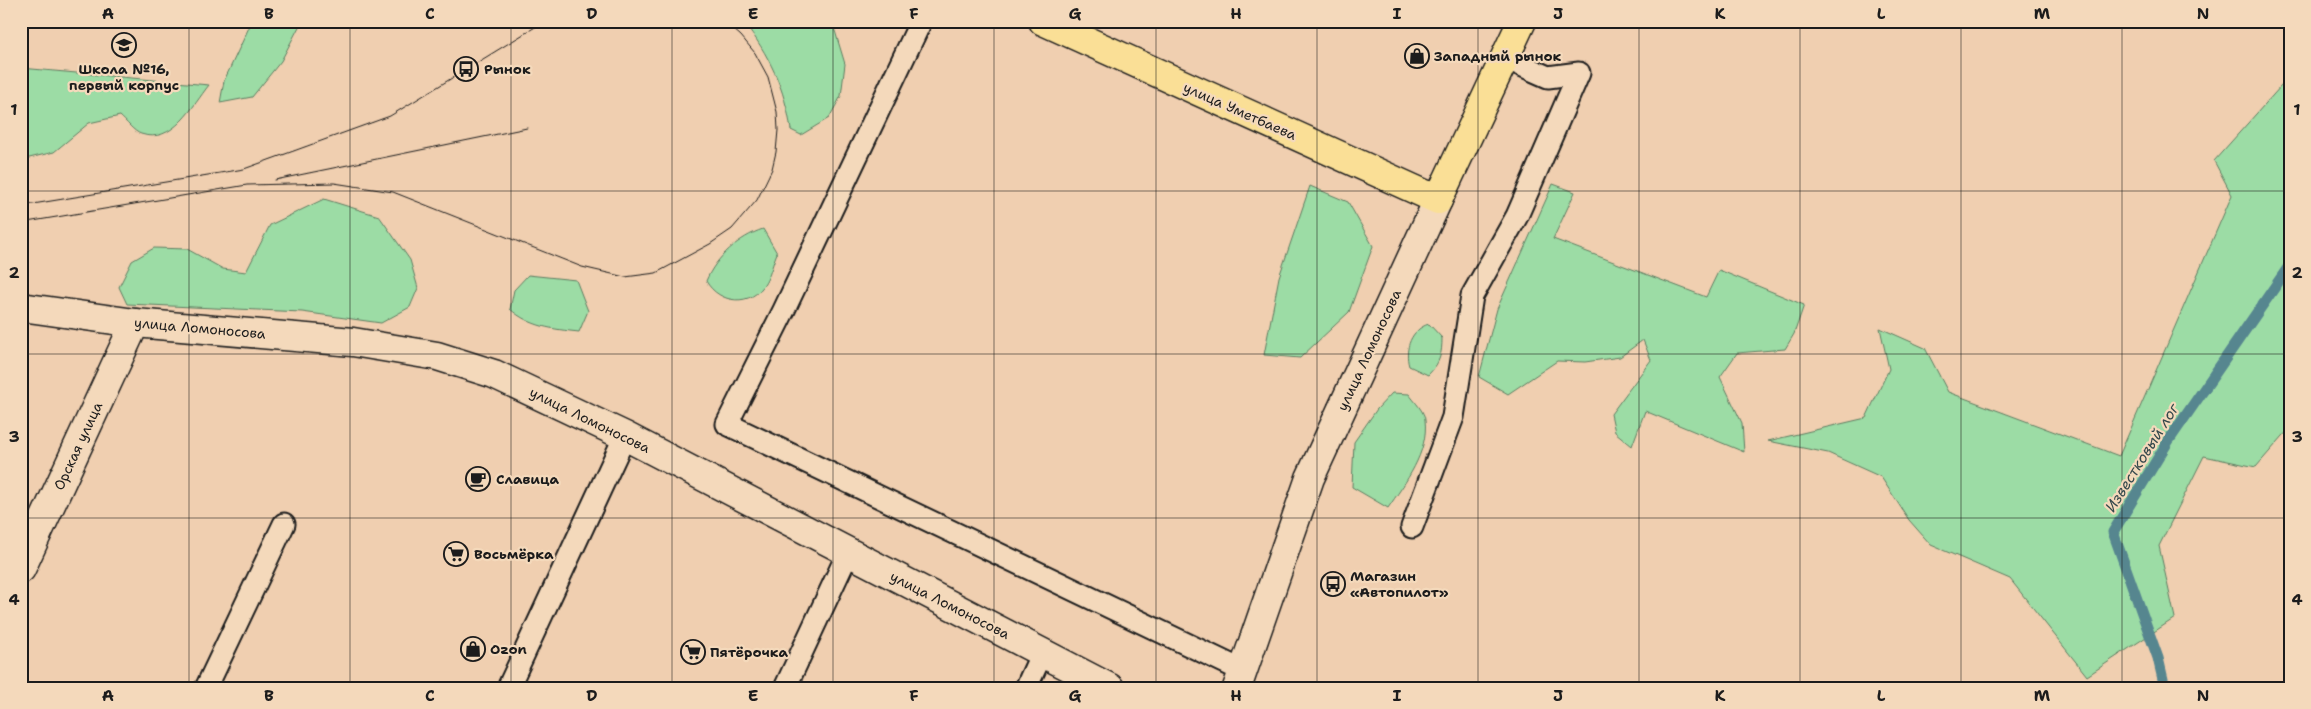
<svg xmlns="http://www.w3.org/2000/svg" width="2311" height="709" font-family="'Shantell Sans',sans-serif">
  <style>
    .green { fill: #9cdca5; stroke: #5c7c60 }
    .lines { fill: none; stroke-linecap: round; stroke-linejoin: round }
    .stream { stroke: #57868f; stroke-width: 11 }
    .service-casing { stroke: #1c1c1c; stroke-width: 25 }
    .minor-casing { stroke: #1c1c1c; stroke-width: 31 }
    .tertiary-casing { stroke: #1c1c1c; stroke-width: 31 }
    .primary-casing { stroke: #1c1c1c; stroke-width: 31 }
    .service { stroke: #f4d9bb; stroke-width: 21 }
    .minor { stroke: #f4d9bb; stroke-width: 28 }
    .tertiary { stroke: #f4d9bb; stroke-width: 28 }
    .primary { stroke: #fadf96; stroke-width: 28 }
    .tram { stroke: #1c1c1c; stroke-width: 1 }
    .grid { fill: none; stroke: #1c1c1c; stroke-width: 1; stroke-opacity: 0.55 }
    .labels { text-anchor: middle; stroke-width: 4.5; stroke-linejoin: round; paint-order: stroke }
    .poi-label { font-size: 14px; font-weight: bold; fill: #1c1c1c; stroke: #f4d9bb; text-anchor: start }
    .street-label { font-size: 14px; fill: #1c1c1c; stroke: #f4d9bb }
    .water-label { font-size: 15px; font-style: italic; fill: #34484c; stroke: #f4d9bb }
    .neatline { fill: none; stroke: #1c1c1c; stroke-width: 2 }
    .grid-label { font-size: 16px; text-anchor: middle; font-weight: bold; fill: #1c1c1c }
  </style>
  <rect width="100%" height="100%" fill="#f0cfb0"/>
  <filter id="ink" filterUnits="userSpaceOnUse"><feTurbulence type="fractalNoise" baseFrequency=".02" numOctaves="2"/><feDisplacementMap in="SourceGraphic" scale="10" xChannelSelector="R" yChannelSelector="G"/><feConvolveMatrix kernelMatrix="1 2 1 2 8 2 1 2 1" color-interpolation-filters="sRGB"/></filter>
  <g filter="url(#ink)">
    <path class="green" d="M252 21H302L281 61 252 97 220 103 224 81Z
      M743 21H832L845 64 841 96 829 118 801 135 791 130C785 89 769 54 743 21Z
      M21 68 209 85C193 105 173 145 141 134 134 132 126 121 120 116L89 123 54 152 21 160Z
      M2290 76V428L2256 467 2204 456 2159 546 2175 618 2087 676 2010 579 1931 545 1909 520 1881 477 1828 453 1768 441 1866 418 1889 369 1880 328 1925 348 1948 392 2119 456 2232 195 2214 161Z
      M1553 184 1575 192 1553 239 1706 297 1719 270 1804 305 1794 334 1785 349 1737 353 1720 377 1742 423 1744 452 1645 411 1632 446 1615 432 1611 414 1651 360 1643 340 1620 357 1585 362 1557 361 1508 394 1479 377 1497 309Z
      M1310 186 1348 202 1373 246 1349 312 1300 358 1264 355 1279 277Z
      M324 199 379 216 410 260 418 288 410 307 381 323 302 312 127 304 119 287 132 261 154 248 187 249 223 269 246 272 270 225Z
      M763 229 777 253C773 262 771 273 766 282 752 308 719 304 706 281 716 257 739 237 763 229Z
      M528 275 576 280 588 311 579 332C552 329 531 327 510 309L514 290Z
      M1429 324 1442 338C1442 354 1440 363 1428 375L1409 366C1404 349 1411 329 1429 324Z
      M1392 393 1409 394C1414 401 1425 412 1425 420 1429 452 1405 483 1388 508L1352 487 1354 442 1377 409Z"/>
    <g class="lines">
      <path class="stream" d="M2165 688 2158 658 2113 532 2169 440 2290 265"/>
      <defs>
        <path id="service" d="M921 21 784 310 727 424 1243 671
          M1505 58 1548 77 1579 73
          M1412 527 1453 417 1472 296 1517 216 1579 73
          M206 688 284 524
          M508 688 625 436
          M785 688 848 553
          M1026 688 1042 653"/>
        <path id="minor" d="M21 569 135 323"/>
        <path id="tertiary" d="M21 307 135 323 353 342 437 356 494 374 625 436 1110 688
          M1237 688 1310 478 1438 200"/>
        <path id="primary" d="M1043 21 1438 200 1522 21"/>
      </defs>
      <use href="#service" class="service-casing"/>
      <use href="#minor" class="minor-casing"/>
      <use href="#tertiary" class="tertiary-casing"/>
      <use href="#primary" class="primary-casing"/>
      <use href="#service" class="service"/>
      <use href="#minor" class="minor"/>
      <use href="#tertiary" class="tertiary"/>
      <use href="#primary" class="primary"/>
      <path class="tram" d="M275 180 527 128
        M21 206 244 169 390 116 545 21
        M21 223 247 185 334 183 393 192 582 267 625 277 656 273 710 244 732 229 757 200 772 169 776 152 778 130 777 112 768 77 755 53 741 36 724 21"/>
    </g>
  </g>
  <path class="grid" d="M189 21V688M350 21V688M511 21V688M672 21V688M833 21V688M994 21V688M1156 21V688M1317 21V688M1478 21V688M1639 21V688M1800 21V688M1961 21V688M2122 21V688M21 191H2290M21 354H2290M21 518H2290"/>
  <defs>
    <symbol id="school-ring" viewBox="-11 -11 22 22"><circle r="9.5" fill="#f4d9bb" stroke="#1c1c1c" stroke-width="1.5"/><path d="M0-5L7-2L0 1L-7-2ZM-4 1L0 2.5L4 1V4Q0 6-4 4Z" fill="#1c1c1c"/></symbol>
    <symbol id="shop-ring" viewBox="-11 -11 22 22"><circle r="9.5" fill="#f4d9bb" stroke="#1c1c1c" stroke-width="1.5"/><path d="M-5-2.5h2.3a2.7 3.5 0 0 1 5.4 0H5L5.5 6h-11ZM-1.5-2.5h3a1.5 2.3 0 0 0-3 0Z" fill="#1c1c1c"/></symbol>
    <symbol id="bus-ring" viewBox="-11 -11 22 22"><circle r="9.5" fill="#f4d9bb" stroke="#1c1c1c" stroke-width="1.5"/><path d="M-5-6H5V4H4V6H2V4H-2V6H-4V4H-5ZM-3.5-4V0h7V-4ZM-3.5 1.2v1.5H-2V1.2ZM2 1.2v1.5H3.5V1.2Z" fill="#1c1c1c"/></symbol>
    <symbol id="cafe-ring" viewBox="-11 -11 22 22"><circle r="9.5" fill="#f4d9bb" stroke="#1c1c1c" stroke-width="1.5"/><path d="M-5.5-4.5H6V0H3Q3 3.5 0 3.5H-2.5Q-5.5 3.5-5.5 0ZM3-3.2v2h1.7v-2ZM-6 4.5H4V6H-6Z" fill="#1c1c1c"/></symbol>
    <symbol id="supermarket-ring" viewBox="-11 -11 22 22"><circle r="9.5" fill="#f4d9bb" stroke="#1c1c1c" stroke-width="1.5"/><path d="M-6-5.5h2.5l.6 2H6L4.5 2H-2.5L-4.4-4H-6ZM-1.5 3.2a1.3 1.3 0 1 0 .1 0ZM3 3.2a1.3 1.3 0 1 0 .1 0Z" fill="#1c1c1c"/></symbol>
  </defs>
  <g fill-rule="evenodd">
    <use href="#school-ring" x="110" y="31" width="28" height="28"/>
    <use href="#shop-ring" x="1403" y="42" width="28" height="28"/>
    <use href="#bus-ring" x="452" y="55" width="28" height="28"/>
    <use href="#cafe-ring" x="464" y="465" width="28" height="28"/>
    <use href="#supermarket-ring" x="442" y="540" width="28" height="28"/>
    <use href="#bus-ring" x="1319" y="570" width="28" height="28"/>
    <use href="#shop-ring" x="459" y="635" width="28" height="28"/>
    <use href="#supermarket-ring" x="679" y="638" width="28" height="28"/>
  </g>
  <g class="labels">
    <g class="poi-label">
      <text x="1434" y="61">Западный рынок</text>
      <text x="124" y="74" text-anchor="middle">Школа №16,<tspan x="124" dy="16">первый корпус</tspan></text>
      <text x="484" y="74">Рынок</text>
      <text x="496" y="484">Славица</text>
      <text x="474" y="559">Восьмёрка</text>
      <text x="1350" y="581">Магазин<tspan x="1350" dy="16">«Автопилот»</tspan></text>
      <text x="490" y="654">Ozon</text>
      <text x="710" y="657">Пятёрочка</text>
    </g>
    <g class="street-label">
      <text transform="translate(1240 111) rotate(24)" y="5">улица Уметбаева</text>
      <text transform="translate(200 328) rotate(5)" y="5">улица Ломоносова</text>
      <text transform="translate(1369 350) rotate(-65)" y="5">улица Ломоносова</text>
      <text transform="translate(590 420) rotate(26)" y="5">улица Ломоносова</text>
      <text transform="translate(78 446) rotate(-65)" y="5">Орская улица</text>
      <text transform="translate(950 605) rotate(27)" y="5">улица Ломоносова</text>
    </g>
    <g class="water-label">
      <text transform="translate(2142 458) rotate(-58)" y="5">Известковый лог</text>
    </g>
  </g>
  <rect width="2311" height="709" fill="none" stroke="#f4d9bb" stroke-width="55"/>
  <rect x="28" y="28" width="2256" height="654" class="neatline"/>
  <g class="grid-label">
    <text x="108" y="19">A</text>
    <text x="269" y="19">B</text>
    <text x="430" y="19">C</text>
    <text x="592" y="19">D</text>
    <text x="753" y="19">E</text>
    <text x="914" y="19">F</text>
    <text x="1075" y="19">G</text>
    <text x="1236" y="19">H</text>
    <text x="1397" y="19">I</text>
    <text x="1558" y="19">J</text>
    <text x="1720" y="19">K</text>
    <text x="1881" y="19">L</text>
    <text x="2042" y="19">M</text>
    <text x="2203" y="19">N</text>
    <text x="14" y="115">1</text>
    <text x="2297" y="115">1</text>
    <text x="14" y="278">2</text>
    <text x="2297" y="278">2</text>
    <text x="14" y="442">3</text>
    <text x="2297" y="442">3</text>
    <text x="14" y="605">4</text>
    <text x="2297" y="605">4</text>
    <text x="108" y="701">A</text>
    <text x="269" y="701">B</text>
    <text x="430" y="701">C</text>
    <text x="592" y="701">D</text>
    <text x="753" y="701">E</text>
    <text x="914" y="701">F</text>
    <text x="1075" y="701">G</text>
    <text x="1236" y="701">H</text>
    <text x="1397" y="701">I</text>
    <text x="1558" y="701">J</text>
    <text x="1720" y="701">K</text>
    <text x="1881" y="701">L</text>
    <text x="2042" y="701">M</text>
    <text x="2203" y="701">N</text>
  </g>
</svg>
